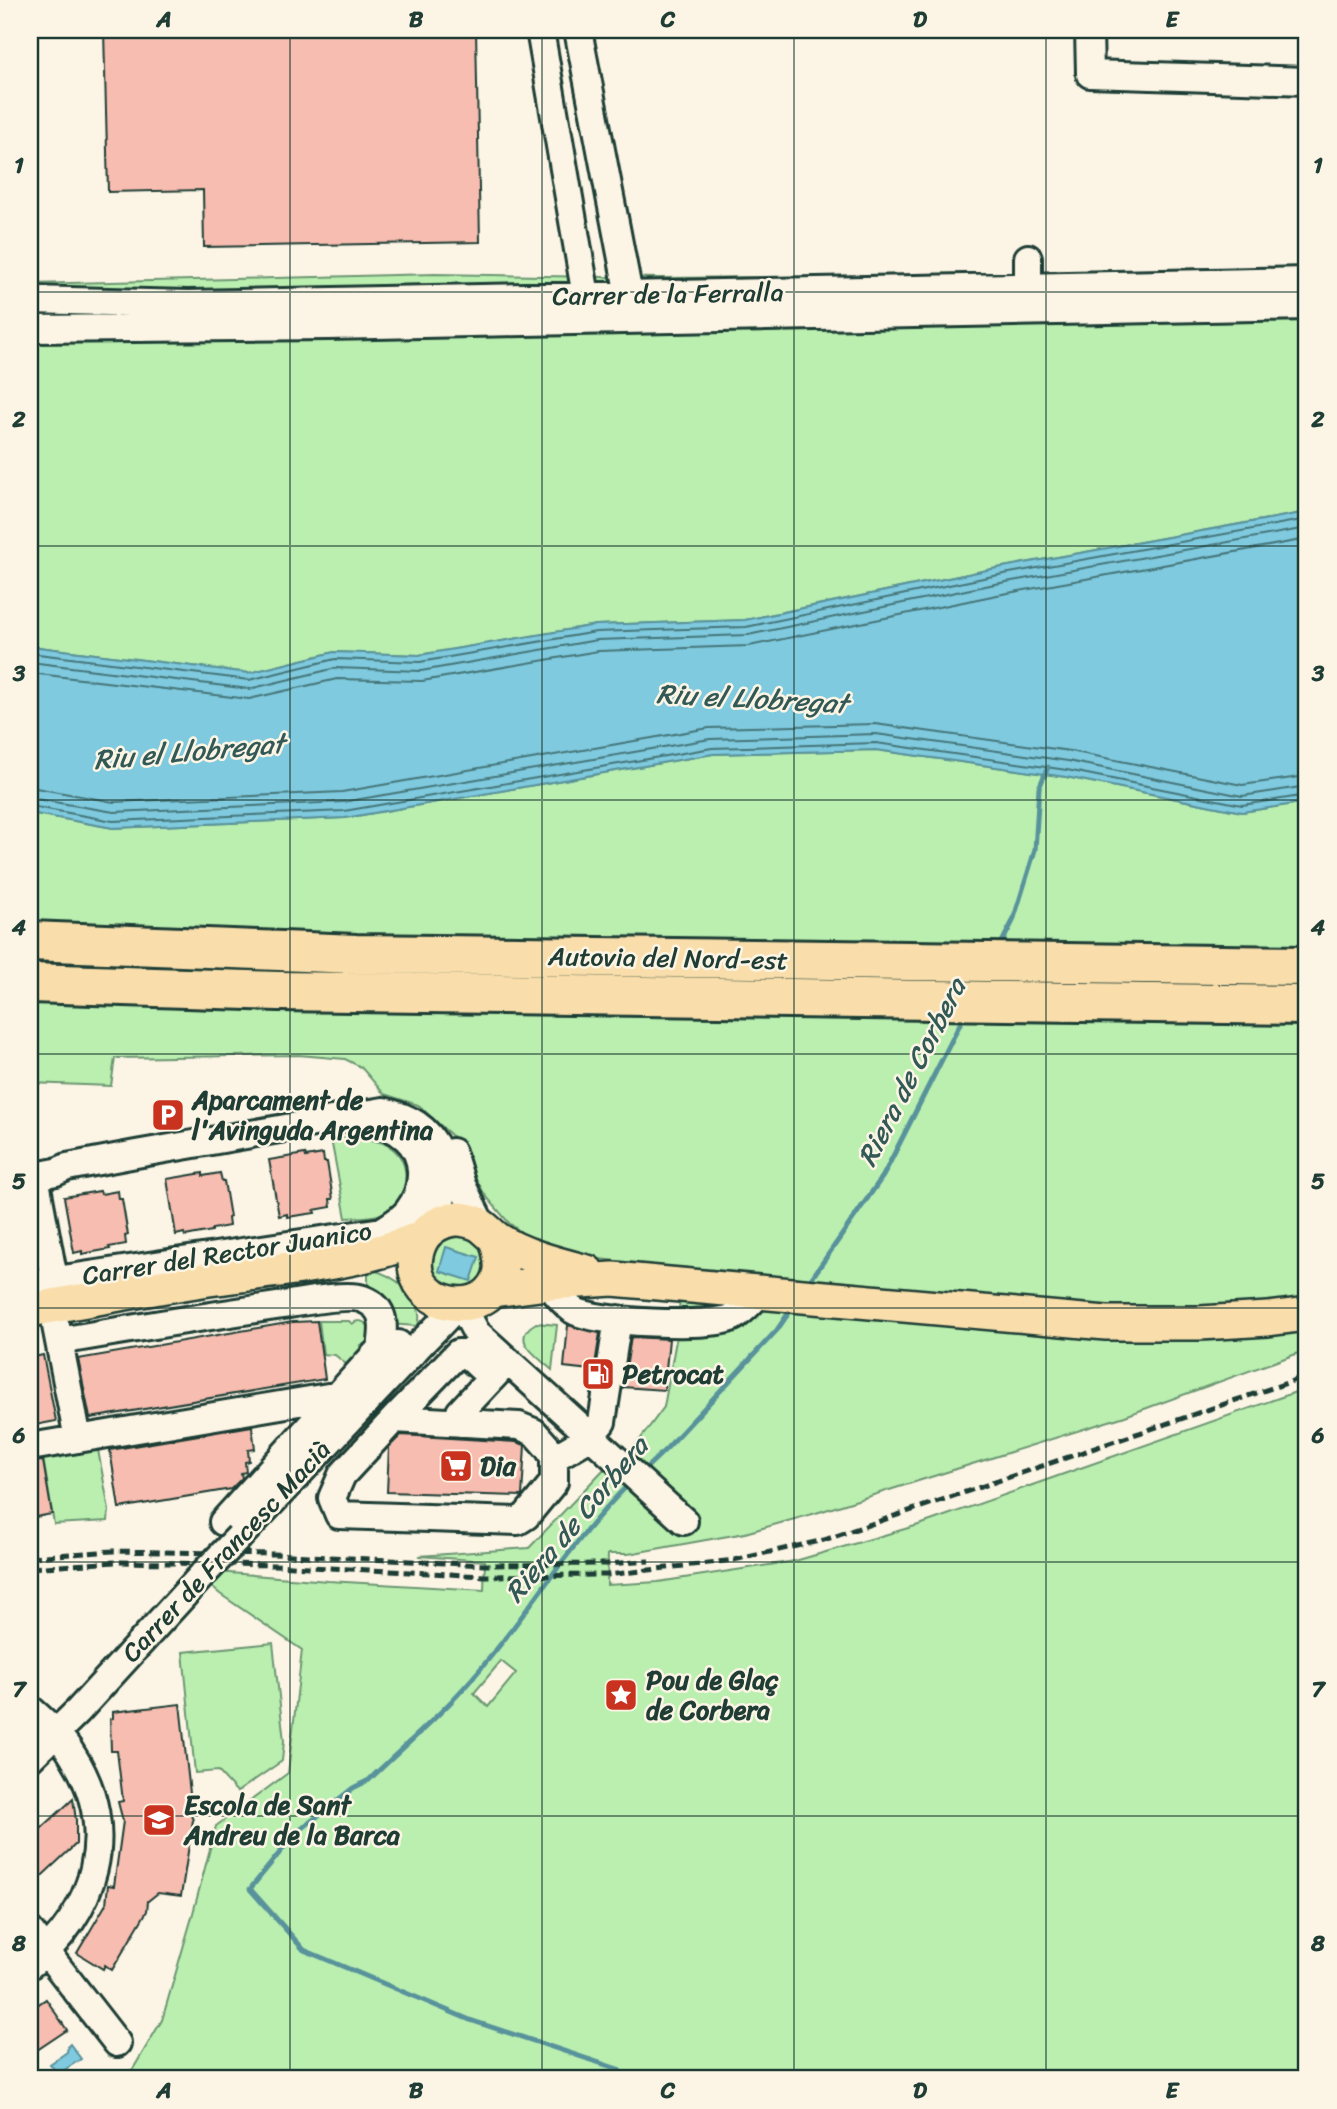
<svg xmlns="http://www.w3.org/2000/svg" width="1337" height="2109" font-family="Sriracha,sans-serif">
  <style>
    .green { fill: #baefb0; stroke: #6c9672; stroke-width: 2; fill-rule: evenodd }
    .water { fill: #7fcadf; stroke: #59929b; stroke-width: 2 }
    .lines { fill: none; stroke-linecap: round; stroke-linejoin: round }
    .shore { stroke: #457578; stroke-width: 2 }
    .stream { stroke: #59929b; stroke-width: 5 }
    .building { fill: #f7bdb0; stroke: #1f3d34; stroke-width: 2 }
    .minor-casing { stroke: #1f3d34; stroke-width: 32 }
    .major-casing { stroke: #1f3d34; stroke-width: 38 }
    .highway-casing { stroke: #1f3d34; stroke-width: 44 }
    .minor { stroke: #fcf5e5; stroke-width: 26 }
    .major { stroke: #f9deab; stroke-width: 33 }
    .highway { stroke: #f9deab; stroke-width: 38 }
    .rail { stroke: #1f3d34; stroke-width: 5; stroke-dasharray: 10 5; stroke-linecap: butt }
    .minor-bridge-casing { stroke: #1f3d34; stroke-width: 32; stroke-linecap: butt }
    .minor-bridge { stroke: #fcf5e5; stroke-width: 26 }
    .grid { fill: none; stroke: #1f3d34; stroke-width: 2; stroke-opacity: 0.55 }
    .labels { text-anchor: middle; stroke-width: 5; stroke-linejoin: round; paint-order: stroke }
    .street-label { font-size: 26px; fill: #1f3d34; stroke: #fcf5e5 }
    .poi-label { font-size: 26px; font-weight: bold; fill: #1f3d34; stroke: #fcf5e5; text-anchor: start }
    .water-label { font-size: 28px; font-style: italic; fill: #325956; stroke: #fcf5e5 }
    .neatline { fill: none; stroke: #1f3d34; stroke-width: 2.5 }
    .grid-label { font-size: 23px; text-anchor: middle; font-weight: bold; fill: #1f3d34 }
  </style>
  <rect width="100%" height="100%" fill="#fcf5e5"/>
  <filter id="ink" filterUnits="userSpaceOnUse"><feTurbulence type="fractalNoise" baseFrequency=".0143" numOctaves="2"/><feDisplacementMap in="SourceGraphic" scale="14" xChannelSelector="R" yChannelSelector="G"/><feConvolveMatrix kernelMatrix="1 2 1 2 8 2 1 2 1" color-interpolation-filters="sRGB"/></filter>
  <g filter="url(#ink)">
    <path class="green" d="M1307 270V512L992 569 745 620 596 625 419 655 334 652 249 673 30 646V284L435 274 660 278 1039 275Z
      M876 750 1066 777 1242 812 1307 802V1350L1125 1416 816 1513 745 1533 628 1554H608L607 1585 658 1582 795 1561 922 1524 1307 1388V2079H116L133 2069 162 2020 192 1917 216 1826 288 1773 302 1650 220 1594 191 1570 328 1581 484 1590 485 1561 419 1556 529 1548 604 1469 615 1480 638 1456 633 1449 664 1407 676 1340 683 1269 549 1253 509 1223 485 1195 452 1136 418 1105 384 1094 361 1067 345 1059 299 1055 115 1058 111 1086 30 1083V813L113 828 345 818 713 754ZM501 1661 516 1673 488 1707 474 1693Z
      M348 1137C360 1139 376 1139 387 1145 412 1157 411 1196 389 1210 377 1218 361 1217 346 1218L331 1139Z
      M433 1263a26 26 0 1 1 52 0a26 26 0 1 1-52 0Z
      M368 1269C393 1274 426 1296 418 1326L387 1324 368 1297Z
      M319 1321H349L352 1324C359 1318 366 1322 371 1329 370 1338 370 1344 360 1345V1350L346 1364 335 1355 323 1354Z
      M536 1323 557 1325 552 1370C537 1356 508 1339 536 1323Z
      M98 1450 109 1510 108 1521 54 1524 43 1458Z
      M273 1643 284 1741 282 1761 237 1792 218 1771 195 1773 183 1652Z"/>
    <path class="water" d="M1307 512V802L1242 812 1066 777 876 750 713 754 345 818 113 828 30 813V646L249 673 334 652 419 655 596 625 745 620 992 569Z
      M446 1247 479 1257 471 1281 439 1271Z
      M70 2044 81 2059 58 2074 50 2064 67 2052 68 2046Z"/>
    <g class="lines">
      <path class="shore" d="M30 653 249 680 335 659 420 662 596 632 746 627 993 576 1307 519
        M30 662 249 689 336 668 421 671 597 640 748 635 995 584 1307 528
        M30 673 249 699 337 679 422 681 598 651 749 646 997 595 1307 539
        M30 787 114 802 342 792 709 728 875 724 1070 751 1242 785 1307 776
        M30 798 114 812 343 802 710 739 876 734 1068 761 1242 796 1307 786
        M30 806 113 821 344 811 712 748 876 743 1067 770 1242 805 1307 795"/>
      <path class="stream" d="M999 948 1013 921 1035 850 1039 788 1048 767
        M807 1285 883 1176 964 1016
        M641 1473 667 1448 777 1330 792 1308
        M626 2079 618 2069 470 2020 304 1950 250 1889 295 1834 353 1788 369 1780C400 1750 433 1722 462 1690 522 1625 567 1544 631 1482"/>
    </g>
    <path class="building" d="M104 30H476L480 242 204 247 203 190 108 192Z
      M305 1154 306 1157 323 1154 324 1162H327L333 1199H330L331 1207 314 1210 315 1213 287 1217V1214L279 1216 269 1160Z
      M203 1173V1176L220 1173 222 1181H224L230 1217 228 1218 229 1226 212 1229V1231L185 1236 184 1233 176 1235 167 1179Z
      M100 1191 101 1194 118 1191 119 1199H122L128 1235 125 1236 126 1244 109 1247 110 1249 82 1254V1251L74 1253 64 1197Z
      M317 1321 325 1379 90 1418 78 1359 293 1322Z
      M568 1325 600 1333 592 1384H589L590 1370 564 1367Z
      M631 1337 669 1339 664 1390 623 1387Z
      M43 1355 56 1421 30 1426V1358Z
      M252 1426 255 1449 248 1450 249 1461 245 1462 246 1472 241 1473 242 1478 231 1489 119 1508 110 1450Z
      M401 1435 516 1442 525 1445 522 1496 387 1492 389 1447Z
      M43 1461 52 1514 30 1518V1462Z
      M180 1704 190 1793 188 1808 193 1820 181 1896 158 1893 148 1901 147 1911 112 1970 105 1965 103 1969 77 1953 106 1904 108 1885 114 1886 123 1821 118 1802 123 1801 117 1751H111L110 1719 113 1718V1712Z
      M73 1799 76 1820V1844L30 1887V1839Z
      M46 1999 67 2030 37 2050 30 2038V2010Z"/>
    <g class="lines">
      <defs>
        <path id="minor" d="M540 30 586 296 587 311
          M578 30 632 311
          M1089 30 1090 74 1307 81
          M30 300 188 304 1307 281
          M1028 305V258
          M30 329 328 326 1307 306
          M452 1152 462 1185 481 1224
          M35 1176 54 1279
          M30 1177 56 1172 67 1167 136 1154 383 1111C408 1117 428 1127 439 1152 442 1156 445 1162 446 1167 448 1189 437 1212 428 1231
          M548 1283C555 1292 563 1303 573 1310 593 1323 712 1328 733 1317 743 1312 753 1300 761 1292
          M30 1284 382 1231C391 1225 401 1220 408 1211 425 1189 427 1156 405 1137 391 1126 372 1121 355 1115
          M461 1304 476 1332 684 1521
          M56 1326 78 1439
          M59 1341C134 1328 208 1316 283 1305 301 1302 348 1293 363 1299 387 1308 384 1328 381 1348
          M394 1419 519 1426 534 1432 549 1449 554 1458V1482L526 1516 518 1521 339 1515 332 1498 342 1475Z
          M394 1419 458 1353H465L492 1378
          M460 1423V1412L504 1365
          M30 1447 340 1395
          M554 1458 590 1437 602 1422 618 1319
          M223 1522 381 1348 398 1344
          M239 1537 414 1351C428 1335 444 1322 457 1305
          M30 1709C46 1723 62 1737 73 1756 120 1830 96 1913 30 1965
          M30 1758 78 1711 205 1572
          M30 1931 117 2043"/>
        <path id="major" d="M496 1239C499 1249 502 1259 501 1270 493 1323 406 1310 416 1255 418 1246 420 1239 427 1232 437 1222 452 1217 466 1220 485 1224 484 1230 497 1239 520 1255 560 1265 587 1272
          M492 1290 548 1283 613 1279 1106 1323H1200L1268 1319 1307 1314
          M30 1310C89 1300 149 1288 209 1279 280 1269 355 1265 423 1237"/>
        <path id="highway" d="M30 941 356 954 1307 966
          M30 983 279 991 1307 1005"/>
      </defs>
      <use href="#minor" class="minor-casing"/>
      <use href="#major" class="major-casing"/>
      <use href="#highway" class="highway-casing"/>
      <use href="#minor" class="minor"/>
      <use href="#major" class="major"/>
      <use href="#highway" class="highway"/>
      <path class="rail" d="M30 1557 113 1551 273 1554 485 1565 609 1564 649 1561
        M30 1568 116 1562 273 1565 486 1576 607 1575 734 1560 824 1540 1307 1376"/>
      <defs>
        <path id="minor-bridge" d="M205 1572 239 1537"/>
      </defs>
      <use href="#minor-bridge" class="minor-bridge-casing"/>
      <use href="#minor-bridge" class="minor-bridge"/>
    </g>
  </g>
  <path class="grid" d="M290 30V2079M542 30V2079M794 30V2079M1046 30V2079M30 292H1307M30 546H1307M30 800H1307M30 1054H1307M30 1308H1307M30 1562H1307M30 1816H1307"/>
  <defs>
    <symbol id="parking-square" viewBox="-11 -11 22 22"><rect x="-9" y="-9" width="18" height="18" rx="4" fill="#c8321e" stroke="#fcf5e5"/><path d="M-3.5-5.5H1a3.5 3.5 0 0 1 0 7H-1V5.5H-3.5ZM-1-3.4V-.6H.8a1.4 1.4 0 0 0 0-2.8Z" fill="#fff"/></symbol>
    <symbol id="fuel-square" viewBox="-11 -11 22 22"><rect x="-9" y="-9" width="18" height="18" rx="4" fill="#c8321e" stroke="#fcf5e5"/><path d="M-5.5-6h7V0h2V4h1.3V-2.5L3-4.5l.8-.8L6-3V5H2.5V1h-1V6h-7ZM-4.2-4.7v3.2H.2V-4.7Z" fill="#fff"/></symbol>
    <symbol id="supermarket-square" viewBox="-11 -11 22 22"><rect x="-9" y="-9" width="18" height="18" rx="4" fill="#c8321e" stroke="#fcf5e5"/><path d="M-6-5.5h2.5l.6 2H6L4.5 2H-2.5L-4.4-4H-6ZM-1.5 3.2a1.3 1.3 0 1 0 .1 0ZM3 3.2a1.3 1.3 0 1 0 .1 0Z" fill="#fff"/></symbol>
    <symbol id="sight-square" viewBox="-11 -11 22 22"><rect x="-9" y="-9" width="18" height="18" rx="4" fill="#c8321e" stroke="#fcf5e5"/><path d="M0-6L1.8-2.2L6-1.7L2.9 1.2L3.7 5.4L0 3.3L-3.7 5.4L-2.9 1.2L-6-1.7L-1.8-2.2Z" fill="#fff"/></symbol>
    <symbol id="school-square" viewBox="-11 -11 22 22"><rect x="-9" y="-9" width="18" height="18" rx="4" fill="#c8321e" stroke="#fcf5e5"/><path d="M0-5L7-2L0 1L-7-2ZM-4 1L0 2.5L4 1V4Q0 6-4 4Z" fill="#fff"/></symbol>
  </defs>
  <g fill-rule="evenodd">
    <use href="#parking-square" x="149" y="1096" width="38" height="38"/>
    <use href="#fuel-square" x="579" y="1355" width="38" height="38"/>
    <use href="#supermarket-square" x="437" y="1447" width="38" height="38"/>
    <use href="#sight-square" x="602" y="1676" width="38" height="38"/>
    <use href="#school-square" x="140" y="1801" width="38" height="38"/>
  </g>
  <g class="labels">
    <g class="street-label">
      <text transform="translate(668 294) rotate(-1)" y="9">Carrer de la Ferralla</text>
      <text transform="translate(668 958) rotate(1)" y="9">Autovia del Nord-est</text>
      <text transform="translate(227 1253) rotate(-9)" y="9">Carrer del Rector Juanico</text>
      <text transform="translate(226 1551) rotate(-47)" y="9">Carrer de Francesc Macià</text>
    </g>
    <g class="poi-label">
      <text x="192" y="1109">Aparcament de<tspan x="192" dy="30">l'Avinguda Argentina</tspan></text>
      <text x="622" y="1383">Petrocat</text>
      <text x="480" y="1475">Dia</text>
      <text x="646" y="1689">Pou de Glaç<tspan x="646" dy="30">de Corbera</tspan></text>
      <text x="184" y="1814">Escola de Sant<tspan x="184" dy="30">Andreu de la Barca</tspan></text>
    </g>
    <g class="water-label">
      <text transform="translate(752 698) rotate(3)" y="10">Riu el Llobregat</text>
      <text transform="translate(189 751) rotate(-5)" y="10">Riu el Llobregat</text>
      <text transform="translate(911 1072) rotate(-63)" y="10">Riera de Corbera</text>
      <text transform="translate(576 1519) rotate(-50)" y="10">Riera de Corbera</text>
    </g>
  </g>
  <rect width="1337" height="2109" fill="none" stroke="#fcf5e5" stroke-width="77"/>
  <rect x="38" y="38" width="1260" height="2032" class="neatline"/>
  <g class="grid-label">
    <text x="164" y="27">A</text>
    <text x="416" y="27">B</text>
    <text x="668" y="27">C</text>
    <text x="920" y="27">D</text>
    <text x="1172" y="27">E</text>
    <text x="19" y="173">1</text>
    <text x="1318" y="173">1</text>
    <text x="19" y="427">2</text>
    <text x="1318" y="427">2</text>
    <text x="19" y="681">3</text>
    <text x="1318" y="681">3</text>
    <text x="19" y="935">4</text>
    <text x="1318" y="935">4</text>
    <text x="19" y="1189">5</text>
    <text x="1318" y="1189">5</text>
    <text x="19" y="1443">6</text>
    <text x="1318" y="1443">6</text>
    <text x="19" y="1697">7</text>
    <text x="1318" y="1697">7</text>
    <text x="19" y="1951">8</text>
    <text x="1318" y="1951">8</text>
    <text x="164" y="2098">A</text>
    <text x="416" y="2098">B</text>
    <text x="668" y="2098">C</text>
    <text x="920" y="2098">D</text>
    <text x="1172" y="2098">E</text>
  </g>
</svg>
